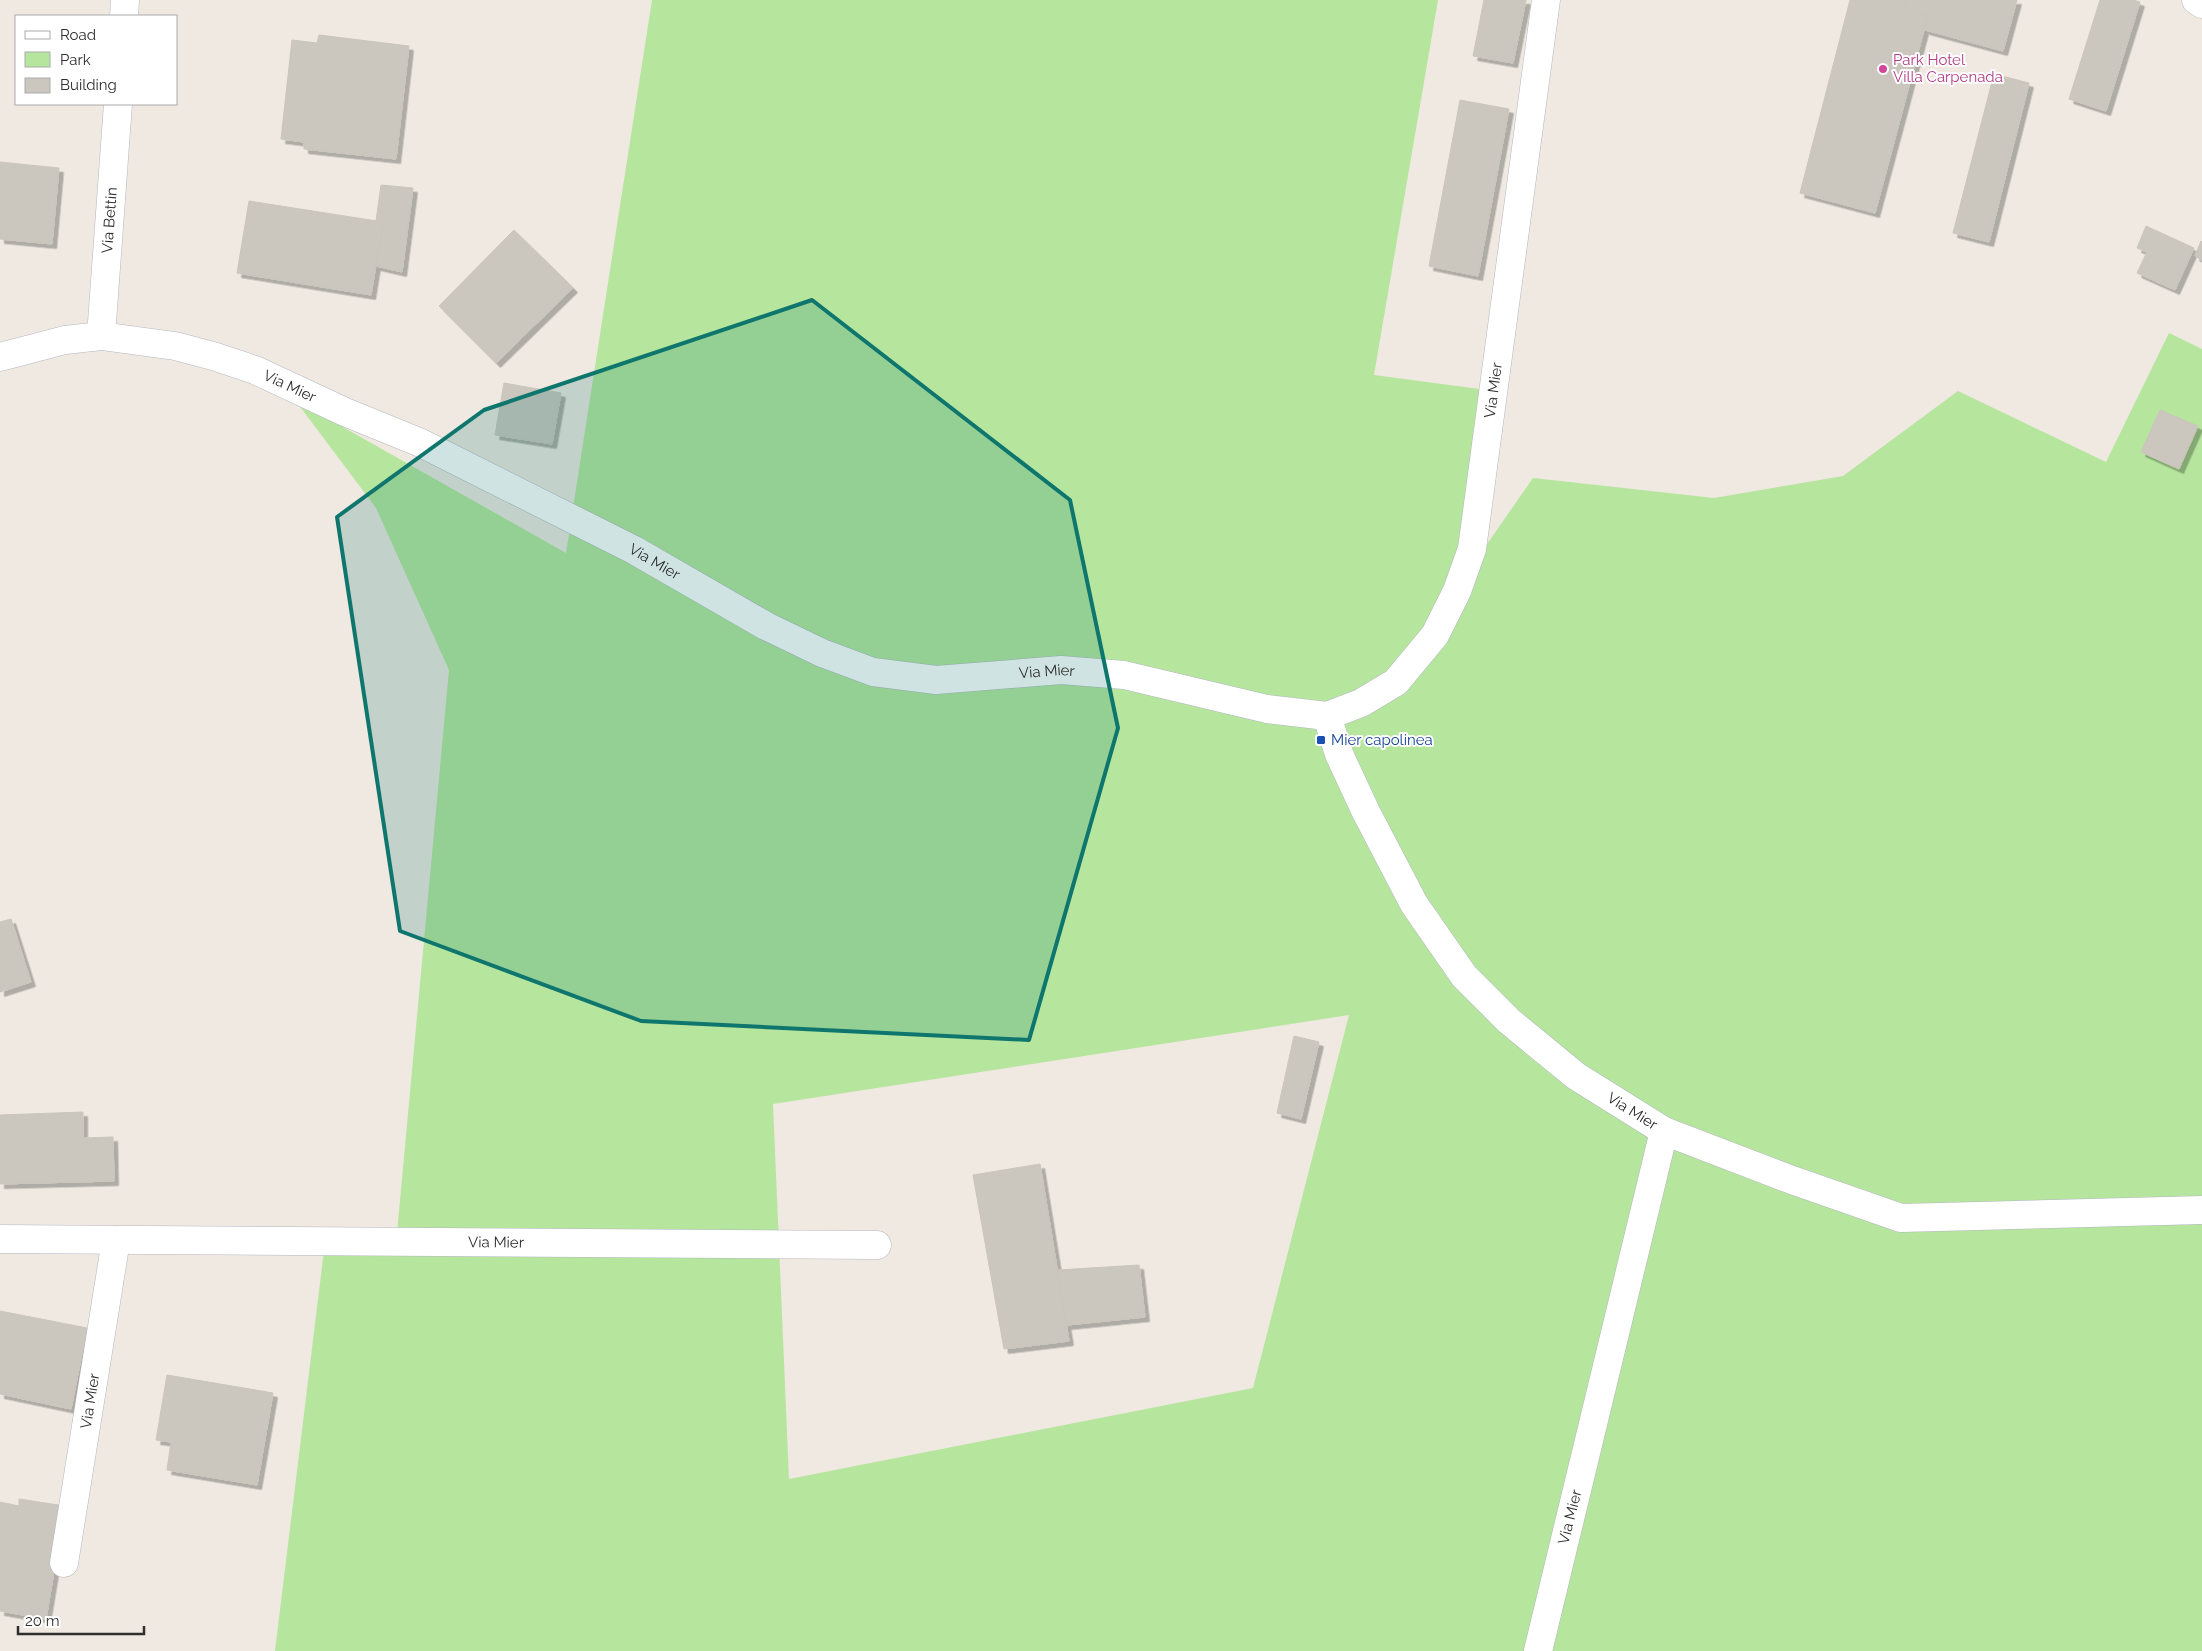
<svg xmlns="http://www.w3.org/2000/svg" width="2202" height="1651" font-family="Raleway,sans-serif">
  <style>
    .green { fill: #b6e59e; fill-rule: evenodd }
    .building { fill: #cbc7bf; stroke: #cbc5ba; filter: url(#shadow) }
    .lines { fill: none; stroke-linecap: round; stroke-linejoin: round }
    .street-casing { stroke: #b4b7c1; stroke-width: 29 }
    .secondary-casing { stroke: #b4b7c1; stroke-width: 29 }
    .street { stroke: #fff; stroke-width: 28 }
    .secondary { stroke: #fff; stroke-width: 28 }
    .marked { fill: #0f766e; fill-opacity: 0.2; stroke: #0f766e; stroke-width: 4; stroke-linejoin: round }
    .hotel-dot { fill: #d1479c; stroke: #fff; stroke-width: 2 }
    .transit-dot { fill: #1a4fb4; stroke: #fff; stroke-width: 2 }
    .labels { text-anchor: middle; stroke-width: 4; stroke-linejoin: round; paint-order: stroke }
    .hotel-label { font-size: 15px; fill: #b23c85; stroke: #fff; text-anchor: start }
    .street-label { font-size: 15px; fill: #2e2e2e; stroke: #fff }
    .transit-label { font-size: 15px; fill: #164399; stroke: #fff; text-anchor: start }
  </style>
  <defs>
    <filter id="shadow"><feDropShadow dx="4.5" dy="4.5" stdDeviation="0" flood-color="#0004"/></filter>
  </defs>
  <rect width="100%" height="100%" fill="#efe9e1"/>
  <path class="green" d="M652 0H1438L1374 375 1502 392 1476 560 1533 478 1714 498 1843 476 1958 391 2106 462 2169 333 2202 349V1651H275L326 1234 397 1233 449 670 376 508 295 400 566 553ZM1349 1015 1253 1388 789 1479 773 1104Z"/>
  <path class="building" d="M1484 0H1526L1513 63 1473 56Z
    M1850 0H1906L1904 9 1928 15 1875 213 1800 193Z
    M1906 0H2017L2003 51 1925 30 1928 15 1904 9Z
    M2100 0H2133L2140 2 2106 111 2069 99Z
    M319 35 409 46 396 159 304 149V142L281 139 292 40 317 43Z
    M1994 74 2029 83 1989 242 1953 233Z
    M1460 100 1509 109 1478 276 1429 266Z
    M0 162 59 168 52 244 0 239Z
    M381 185 413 188 402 272 376 266 383 222 376 221Z
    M249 201 383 222 371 295 237 273Z
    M2146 226 2194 248 2175 290 2137 273 2147 252 2137 248Z
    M514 230 573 288 496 363 439 306Z
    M2201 241 2202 242V260L2195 256Z
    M504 383 561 393 552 444 495 435Z
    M2160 410 2198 426 2179 469 2141 452Z
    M11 919 31 982 0 992V922Z
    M1294 1036 1319 1042 1301 1119 1277 1113Z
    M83 1112V1138L113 1137 114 1181 0 1184V1115Z
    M1040 1164 1069 1341 1004 1349 973 1175Z
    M1139 1265 1145 1317 1067 1325 1057 1270Z
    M0 1311 87 1328 71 1409 0 1394Z
    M167 1375 273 1393 257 1485 167 1470 171 1442 156 1440Z
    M19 1499 65 1506 46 1619 0 1611V1502L19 1506Z"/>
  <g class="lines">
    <defs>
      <g id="street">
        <path d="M2196 0 2202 4"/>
        <path d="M124 16 125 0"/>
        <path id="s1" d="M101 336 118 104"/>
        <path id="s2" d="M1327 716 1339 754 1366 812 1414 904 1464 976 1509 1021 1576 1076 1664 1131 1538 1651"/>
        <path d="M1664 1131 1792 1180 1901 1218 2202 1210"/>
        <path id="s3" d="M0 1239 877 1245"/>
        <path id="s4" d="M64 1563 116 1240"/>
      </g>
      <g id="secondary">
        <path id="s5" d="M0 357 65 340 101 336 175 346 213 356 255 370 345 412 421 443 634 550 766 626 822 653 873 672 936 680 1061 670 1124 675 1267 709 1327 716 1361 703 1396 682 1435 635 1457 591 1472 549 1546 0"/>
      </g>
    </defs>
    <use href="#street" class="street-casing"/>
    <use href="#secondary" class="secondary-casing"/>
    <use href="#street" class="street"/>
    <use href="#secondary" class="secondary"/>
  </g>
  <path class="marked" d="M812 300 1070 500 1118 728 1029 1040 641 1021 400 931 337 517 484 410Z"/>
  <circle class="hotel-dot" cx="1883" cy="69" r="5"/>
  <rect class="transit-dot" x="1316" y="735" width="10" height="10" rx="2.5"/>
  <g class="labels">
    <g class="hotel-label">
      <text x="1893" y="65">Park Hotel<tspan x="1893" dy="17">Villa Carpenada</tspan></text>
    </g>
    <g class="street-label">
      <text dy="5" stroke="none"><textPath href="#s1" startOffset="116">Via Bettin</textPath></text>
      <text dy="5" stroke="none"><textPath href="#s5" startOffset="300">Via Mier</textPath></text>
      <text dy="5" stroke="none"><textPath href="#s5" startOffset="1802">Via Mier</textPath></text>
      <text dy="5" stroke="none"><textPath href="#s5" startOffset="705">Via Mier</textPath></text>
      <text dy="5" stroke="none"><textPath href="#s5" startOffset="1125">Via Mier</textPath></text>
      <text dy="5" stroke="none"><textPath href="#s2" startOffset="512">Via Mier</textPath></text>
      <text dy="5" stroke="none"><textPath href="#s3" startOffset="496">Via Mier</textPath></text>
      <text dy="5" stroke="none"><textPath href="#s4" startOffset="164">Via Mier</textPath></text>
      <text transform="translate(1570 1517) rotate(-76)" y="5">Via Mier</text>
    </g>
    <g class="transit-label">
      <text x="1331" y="745">Mier capolinea</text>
    </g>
  </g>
  <rect x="15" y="15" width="162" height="90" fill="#ffffff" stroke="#ababab"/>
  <rect x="25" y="31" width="25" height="8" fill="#ffffff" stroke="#ababab"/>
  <text x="60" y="40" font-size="15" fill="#2e2e2e">Road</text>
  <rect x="25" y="52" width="25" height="15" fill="#b6e59e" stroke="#ababab"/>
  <text x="60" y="65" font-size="15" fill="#2e2e2e">Park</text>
  <rect x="25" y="78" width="25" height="15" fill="#cbc7bf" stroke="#ababab"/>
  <text x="60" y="90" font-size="15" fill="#2e2e2e">Building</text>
  <path d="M18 1626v8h126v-8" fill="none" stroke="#2e2e2e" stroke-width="2.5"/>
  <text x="25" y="1626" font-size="15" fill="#2e2e2e" stroke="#ffffff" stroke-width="4" paint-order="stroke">20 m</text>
</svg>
